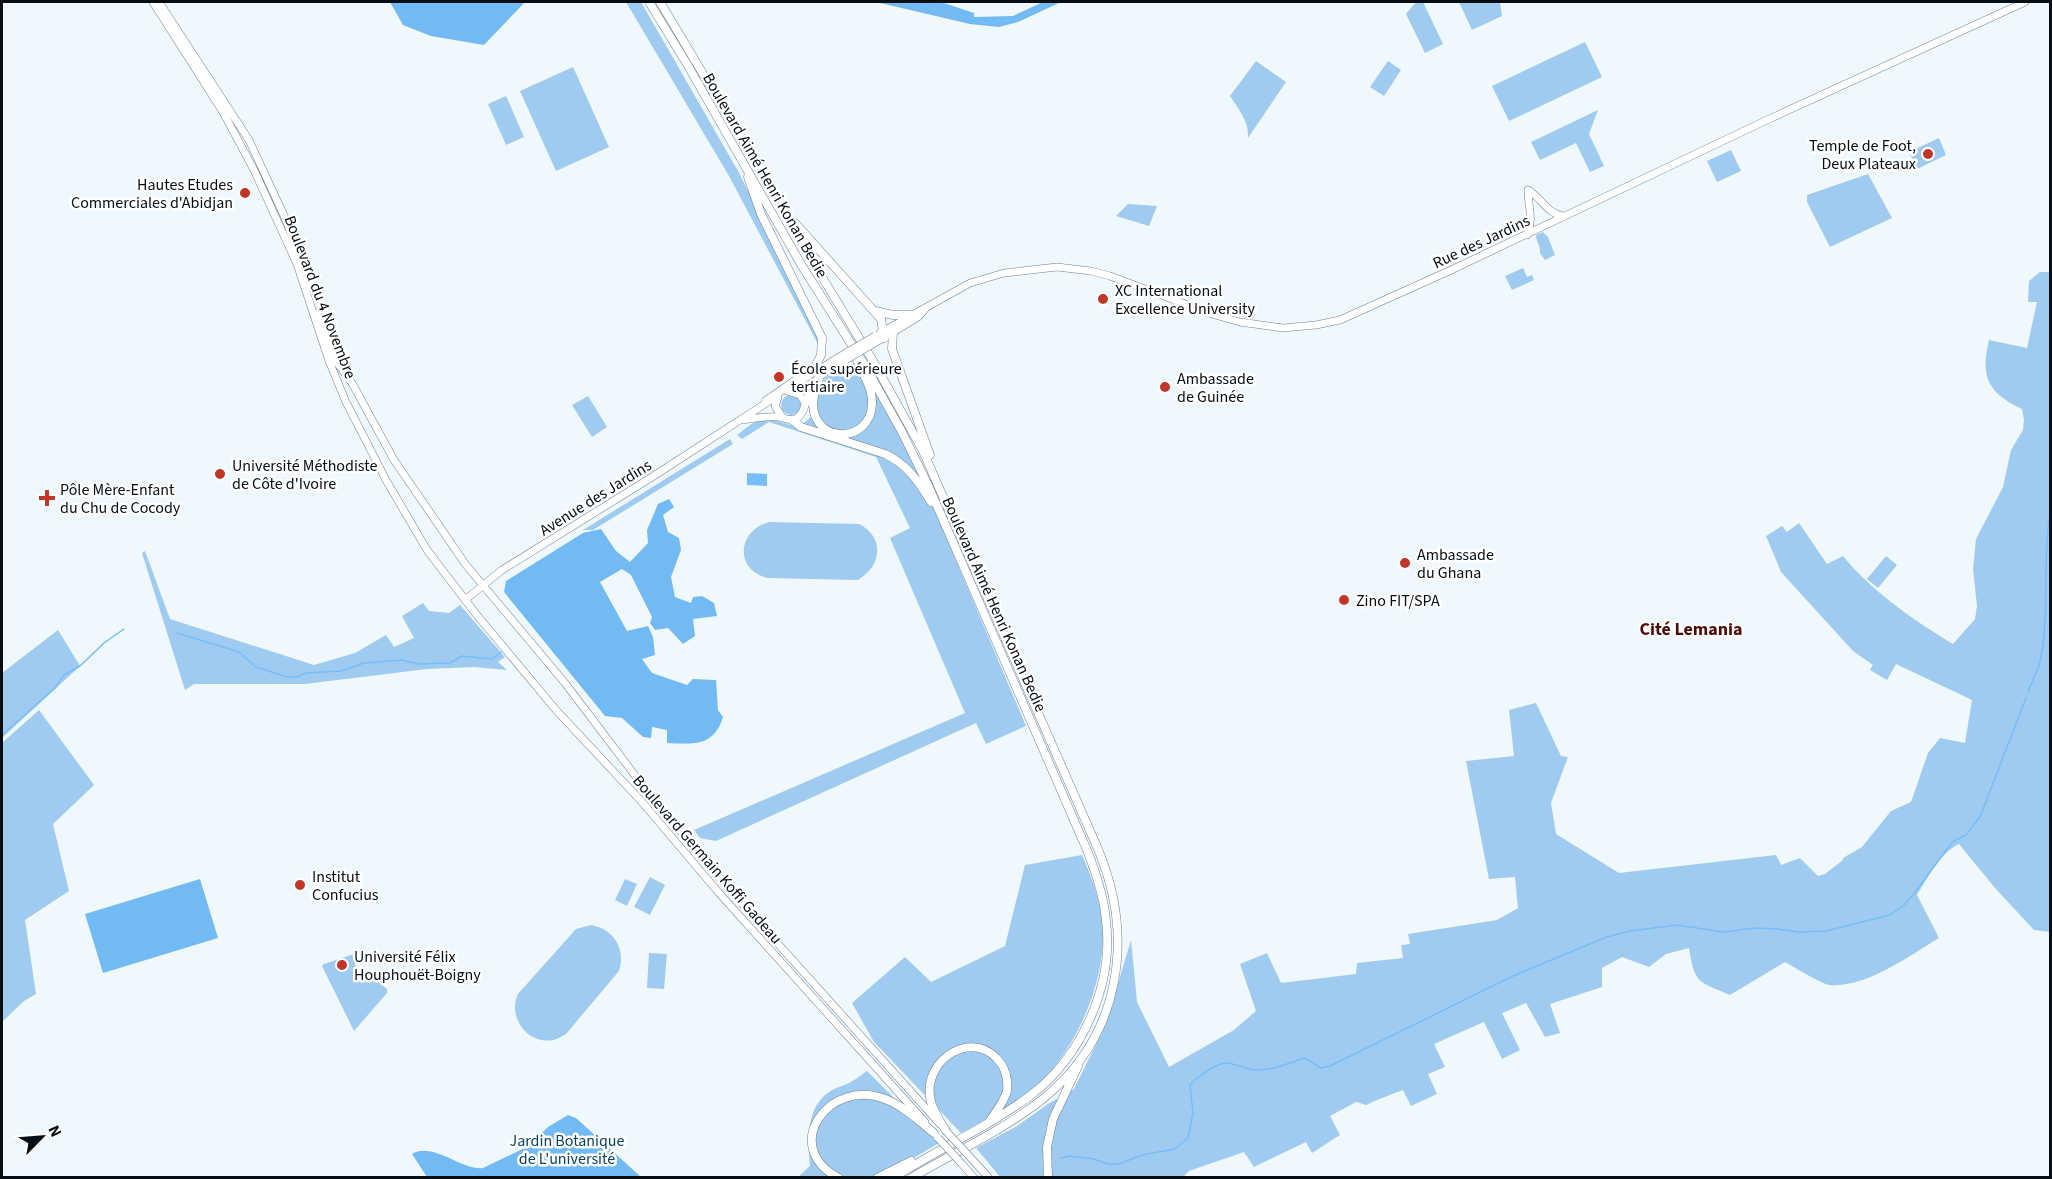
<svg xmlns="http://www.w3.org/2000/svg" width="2052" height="1179" font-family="'Source Sans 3',sans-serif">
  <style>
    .green { fill: #a0cbf0 }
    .forest { fill: #72baf4 }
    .water { fill: #76bef9 }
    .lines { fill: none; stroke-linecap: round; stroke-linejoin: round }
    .stream { stroke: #76bef9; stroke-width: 1.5 }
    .major-casing { stroke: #6e8191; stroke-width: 8 }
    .highway-casing { stroke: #6e8191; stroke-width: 9 }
    .major { stroke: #fff; stroke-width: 7 }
    .highway { stroke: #fff; stroke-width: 8 }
    .major-bridge-casing { stroke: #6e8191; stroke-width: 8; stroke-linecap: butt }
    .major-bridge { stroke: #fff; stroke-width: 7 }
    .poi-dot { fill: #c23529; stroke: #fff; stroke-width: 2 }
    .labels { text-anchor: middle; stroke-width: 5; stroke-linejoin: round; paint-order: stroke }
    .poi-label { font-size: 16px; fill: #060d13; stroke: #fff; text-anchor: start }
    .street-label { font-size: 16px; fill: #060d13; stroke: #fff }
    .park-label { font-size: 16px; fill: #094267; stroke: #fff }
    .neighbourhood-label { font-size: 18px; font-weight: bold; fill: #4f0b07; stroke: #fff }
  </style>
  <rect width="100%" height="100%" fill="#eff7ff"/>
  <path class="green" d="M626 2H641L738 171 817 329 819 346 729 176Z
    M1416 2H1423L1443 44 1425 53 1406 14Z
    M1459 2H1500L1502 16 1472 30Z
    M1585 42 1602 77 1509 121 1492 86Z
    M1256 61 1286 82 1248 138C1249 121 1239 110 1230 96Z
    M1388 61 1401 70 1384 96 1370 87Z
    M573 67 609 147 556 171 520 91Z
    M506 96 524 137 506 145 488 104Z
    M1598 110 1589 134 1604 166 1590 172 1576 143 1540 160 1531 142Z
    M1939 138 1946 155 1917 169 1909 152Z
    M1731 150 1741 171 1717 182 1707 161Z
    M1868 174 1892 218 1830 247 1807 202V195Z
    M1128 204 1157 206 1149 226 1116 216Z
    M1543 232 1548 237 1555 255 1545 260 1540 253C1541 246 1536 242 1536 235Z
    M1523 268 1527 277 1532 275 1534 280 1512 290 1505 276Z
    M2040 272H2050V932L2034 930 1995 888 1959 844C1940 853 1928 877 1917 895L1939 938C1909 956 1866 988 1830 985 1821 984 1794 967 1785 962L1730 995C1698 981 1695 985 1689 948L1666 954 1649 967 1622 957 1602 968V987L1550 1004 1560 1033 1545 1037 1526 1003 1502 1013 1520 1050 1502 1059 1484 1022 1434 1044 1445 1067 1428 1074 1437 1094 1411 1106 1403 1090C1390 1095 1378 1099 1366 1105L1356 1102 1330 1116 1340 1135 1312 1153 1306 1142 1254 1167 1244 1152 1189 1171 1183 1177 1001 1178 976 1148 1017 1126 1048 1104 1074 1089 1106 1024 1131 940 1137 1002 1169 1067 1234 1030 1256 1011 1240 964 1267 953 1281 983 1356 974 1357 963 1403 958 1401 945 1410 944 1408 934 1497 920 1518 908 1515 877 1489 879 1466 761 1514 756 1509 710 1536 703 1561 756 1568 757 1551 803 1556 834 1619 873 1776 855 1781 865 1800 858 1818 876 1825 874 1843 860V858L1862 847 1891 811 1911 802 1928 753 1940 738 1965 743 1972 700 1896 664 1887 680 1870 670 1873 665 1853 651 1781 572 1766 536 1782 526 1787 532 1799 523 1827 564 1843 556C1870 590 1916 622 1953 644L1975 619 1977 606 1973 569 1976 539 2003 487 2011 450 2023 430 2024 420 2022 409C1988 393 1980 377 1989 340L2027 348 2037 302H2028L2029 281Z
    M855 362 866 384 875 390 910 453 925 487 1026 726 986 744 976 723 716 841 700 838 694 830 965 713 890 538 910 528 876 457 769 422 742 439 737 435C744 430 752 422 760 420 776 415 790 432 805 422 819 413 814 397 820 385 825 374 845 368 855 362Z
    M781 405a10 10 0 1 1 20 0a10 10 0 1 1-20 0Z
    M588 396 607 427 592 437 572 405Z
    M730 439 733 444 593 530H583Z
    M769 522 859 524C885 537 882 566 858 580L768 578C735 571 736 531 769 522Z
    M145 551 170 619 314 665 355 653 386 635 394 647 414 638 402 616 423 603 429 611 449 613 460 605 505 657 498 662 507 670 474 667 427 669 305 684H194L185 690 142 553Z
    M1886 556 1897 565 1878 588 1867 579Z
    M58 630 80 666 2 738V673Z
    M39 710 94 785 53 824 69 891 25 920 36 994 24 1001 2 1022V743Z
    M1082 855C1093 880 1101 903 1103 930 1105 985 1074 1055 1032 1090 1010 1107 985 1120 961 1133L874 1042 852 1003 905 957 931 982 1005 946 1025 865Z
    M650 877 665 885 650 915 634 907Z
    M625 879 637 884 627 906 615 900Z
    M591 925C614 929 626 949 619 971L566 1034C562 1036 558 1039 553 1040 528 1045 507 1017 518 994L576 929Z
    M649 953 667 954 664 989 647 988Z
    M354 954 356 972 364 971 387 989V993L354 1031 322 966 324 964Z
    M867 1071 939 1143 882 1177 797 1178 810 1166C808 1139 805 1104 834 1089 838 1087 843 1086 847 1084 854 1081 861 1075 867 1071Z"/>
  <path class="forest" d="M390 2H525L484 45 431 36 403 25Z
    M876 2H941L974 13V17L1013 16 1043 2H1061L1018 22 999 27 970 24Z
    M669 499 674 507 663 515 668 532 679 538 681 550 671 577 675 597 691 603 693 597 702 596 714 603 717 616 693 619 695 636 683 644 668 628 655 630 650 623 652 617 631 575 622 569 600 582 627 631 648 626 653 637 655 655 642 659 652 673 687 685 693 679 716 680 718 710 723 717C714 747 693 744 667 743V730L652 727 651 738 643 737 622 718 605 716 504 592 506 581 583 533 601 529 616 551 630 562 648 543 647 530 658 504Z
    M200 879 218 938 103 973 85 914Z
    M568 1115 576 1118 641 1177H427L412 1154C432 1141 463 1171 483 1168L529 1146 548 1127Z"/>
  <path class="water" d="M747 473 767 474V486L747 485Z"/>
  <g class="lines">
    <path class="stream" d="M911 2 986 23 1017 19 1054 2
      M177 633 239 652 256 667 287 677H297L306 673 341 671 364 663 402 660 419 664 450 663 462 656 492 659 501 652
      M2028 692C2032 681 2039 669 2041 657 2050 609 2042 561 2050 513
      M2 735 55 688 64 675 80 666 104 643 124 629
      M1061 1158 1069 1156 1094 1159 1108 1164H1119L1142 1155 1175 1149 1188 1138 1193 1113 1190 1085C1197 1077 1215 1064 1226 1063 1235 1063 1245 1069 1254 1070 1271 1071 1289 1063 1305 1058L1321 1068 1330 1066 1513 976 1607 937 1630 931 1677 925 1723 932 1755 928 1778 929 1798 932 1826 931 1890 915 1904 905 1913 895 1947 849 1954 841 1966 835 1980 817 2026 698"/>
    <defs>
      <path id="major" d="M153 2 223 112 254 170 297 264 329 361 346 402 386 480 427 550 476 614 556 710 642 802 719 893 925 1122
        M159 2 249 140 287 222 309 285
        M1528 190C1542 198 1546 213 1563 216
        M1527 235C1534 218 1528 207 1528 190
        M318 313 335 360 352 383 394 460 466 565 565 683 643 786 727 887 940 1124
        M880 333 970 283 1004 273 1057 267 1091 271 1110 276 1215 315 1240 322 1283 328 1316 325 1340 320 1449 271 1767 120 2025 2
        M880 340 918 317 925 309
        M800 381 846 353
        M787 391 800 395 805 403
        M778 397 775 406 782 417
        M742 420C754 418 767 416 779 417 785 418 790 422 797 418 805 414 807 395 812 386 819 373 837 366 849 358
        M465 600 502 570 652 477 771 400
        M970 1157 989 1178
        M962 1164 974 1178"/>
      <path id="highway" d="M649 2 687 64 802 266 867 369 902 432 928 485 1087 850C1096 873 1104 896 1106 921 1114 985 1082 1056 1031 1095 988 1127 938 1149 893 1178
        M660 2 779 201 819 272 873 361 922 449 1098 849C1135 938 1121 1035 1044 1098 1004 1130 955 1152 911 1178
        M748 177 761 214 822 338 821 355 815 367 766 401
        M795 223 881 319 884 338
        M875 311 893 315H911
        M893 332 892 349 930 455
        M819 378C816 387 813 396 813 405 815 445 871 443 872 404 873 388 863 375 857 360
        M792 420 801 427 885 454C907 464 919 482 931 502
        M946 1131C940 1121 934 1112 931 1102 920 1059 976 1025 1002 1065 1006 1072 1008 1082 1007 1091 1004 1102 997 1110 991 1119
        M839 1178C779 1147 829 1077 885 1099 904 1106 919 1121 934 1133
        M877 1178 911 1161
        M1048 1178 1047 1147 1053 1119 1078 1066"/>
    </defs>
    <use href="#major" class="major-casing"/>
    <use href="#highway" class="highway-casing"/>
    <use href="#major" class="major"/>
    <use href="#highway" class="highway"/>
    <defs>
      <path id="major-bridge" d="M846 353 875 336
        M849 358 878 341
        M946 1131 970 1157
        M938 1138 962 1164"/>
    </defs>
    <use href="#major-bridge" class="major-bridge-casing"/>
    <use href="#major-bridge" class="major-bridge"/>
  </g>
  <g class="poi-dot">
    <circle cx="1928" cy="154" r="6"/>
    <circle cx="245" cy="193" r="6"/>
    <circle cx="1103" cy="299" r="6"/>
    <circle cx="779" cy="377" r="6"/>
    <circle cx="1165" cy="387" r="6"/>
    <circle cx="220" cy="474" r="6"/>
    <path d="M44 489h6v6h6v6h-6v6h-6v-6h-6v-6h6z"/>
    <circle cx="1405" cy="563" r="6"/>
    <circle cx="1344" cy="600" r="6"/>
    <circle cx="300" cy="885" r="6"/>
    <circle cx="342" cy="965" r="6"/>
  </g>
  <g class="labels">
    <g class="poi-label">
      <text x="1916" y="151" text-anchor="end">Temple de Foot,<tspan x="1916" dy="18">Deux Plateaux</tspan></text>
      <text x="233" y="190" text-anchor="end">Hautes Etudes<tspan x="233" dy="18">Commerciales d'Abidjan</tspan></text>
      <text x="1115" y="296">XC International<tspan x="1115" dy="18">Excellence University</tspan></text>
      <text x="791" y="374">École supérieure<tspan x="791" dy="18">tertiaire</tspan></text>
      <text x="1177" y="384">Ambassade<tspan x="1177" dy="18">de Guinée</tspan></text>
      <text x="232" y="471">Université Méthodiste<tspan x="232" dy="18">de Côte d'Ivoire</tspan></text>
      <text x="60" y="495">Pôle Mère-Enfant<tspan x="60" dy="18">du Chu de Cocody</tspan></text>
      <text x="1417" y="560">Ambassade<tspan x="1417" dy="18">du Ghana</tspan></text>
      <text x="1356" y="606">Zino FIT/SPA</text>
      <text x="312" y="882">Institut<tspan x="312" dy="18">Confucius</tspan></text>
      <text x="354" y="962">Université Félix<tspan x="354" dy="18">Houphouët-Boigny</tspan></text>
    </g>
    <g class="street-label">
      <text transform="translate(766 175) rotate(60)" y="6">Boulevard Aimé Henri Konan Bedie</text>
      <text transform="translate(1481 241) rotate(-25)" y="6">Rue des Jardins</text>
      <text transform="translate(321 297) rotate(69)" y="6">Boulevard du 4 Novembre</text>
      <text transform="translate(595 497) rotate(-32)" y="6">Avenue des Jardins</text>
      <text transform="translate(995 604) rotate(66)" y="6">Boulevard Aimé Henri Konan Bedie</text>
      <text transform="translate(708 859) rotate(49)" y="6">Boulevard Germain Koffi Gadeau</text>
    </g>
    <g class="park-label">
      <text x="567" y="1146">Jardin Botanique<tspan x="567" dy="18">de L'université</tspan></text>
    </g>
    <g class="neighbourhood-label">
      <text x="1691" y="635">Cité Lemania</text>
    </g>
  </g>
  <rect width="2052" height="1179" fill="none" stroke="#060d13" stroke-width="6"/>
  <g transform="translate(42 1137) rotate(65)" stroke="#ffffff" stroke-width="4.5" paint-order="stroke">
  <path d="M0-4.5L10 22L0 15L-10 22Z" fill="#060d13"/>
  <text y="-9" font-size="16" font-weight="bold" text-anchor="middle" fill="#060d13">N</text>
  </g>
</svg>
